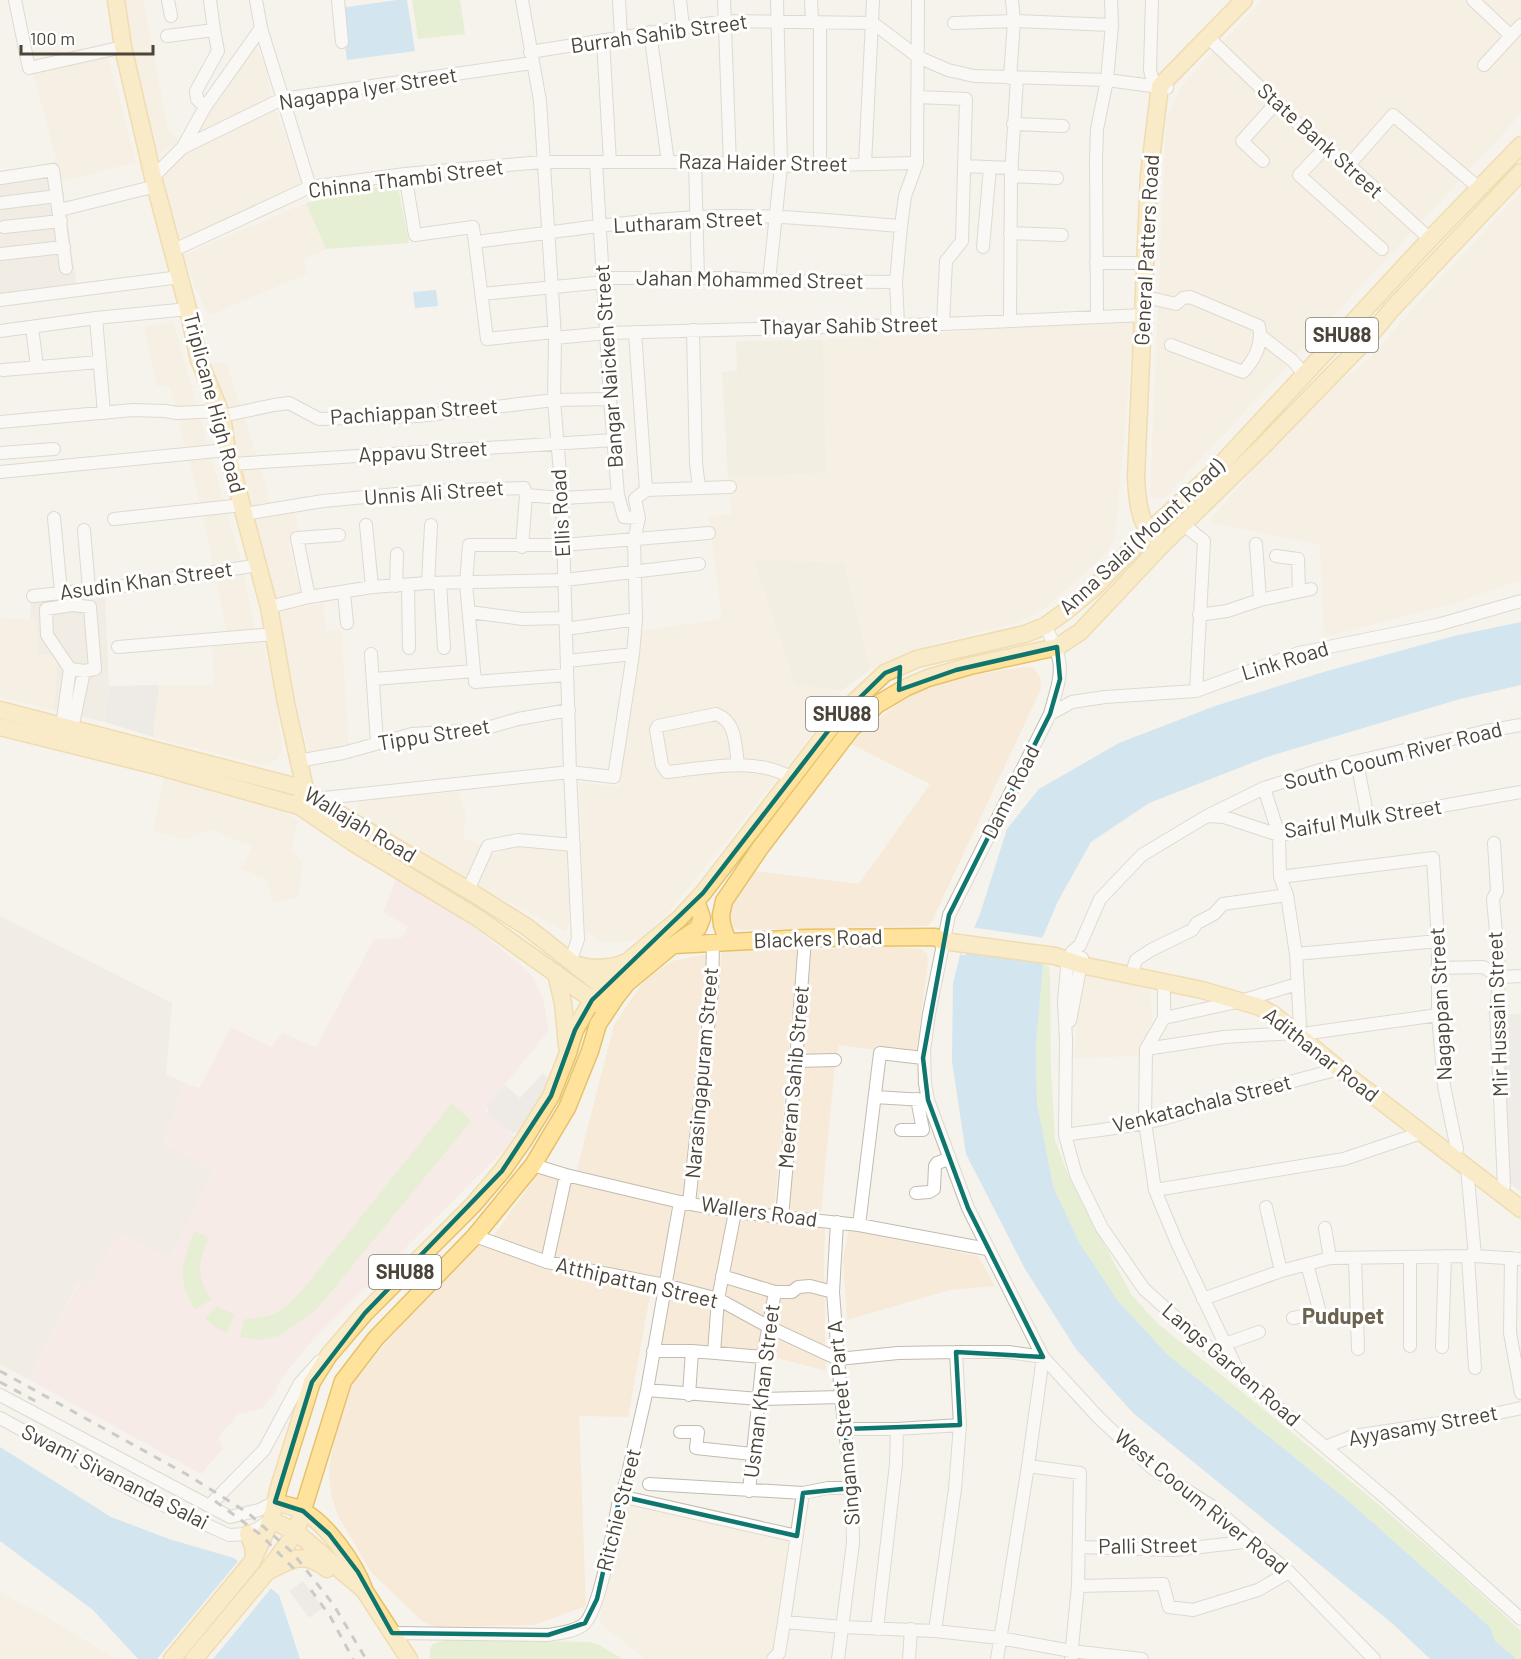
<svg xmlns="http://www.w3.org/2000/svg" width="1521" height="1659" font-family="Barlow,sans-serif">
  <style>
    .residential { fill: #eae5da }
    .commercial { fill: #f7ead8 }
    .industrial { fill: #e6e2dd }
    .education { fill: #efe8d6 }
    .medical { fill: #f6e3e0 }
    .green { fill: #d2eab5 }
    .parking { fill: #e5e3e0 }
    .water { fill: #a9d4f2 }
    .pier { fill: #f6f3ec }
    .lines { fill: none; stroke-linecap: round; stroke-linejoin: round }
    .minor-casing { stroke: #c2bbae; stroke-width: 14 }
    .major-casing { stroke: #e6c16a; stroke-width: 19 }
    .minor { stroke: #fff; stroke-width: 12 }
    .major { stroke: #ffe39c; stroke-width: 16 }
    .rail { stroke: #9a9a9a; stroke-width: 3; stroke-dasharray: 8 8; stroke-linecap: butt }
    .marked { fill: none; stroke: #0f766e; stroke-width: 4.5; stroke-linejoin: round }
    .labels { text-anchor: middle; stroke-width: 6; stroke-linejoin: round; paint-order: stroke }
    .shield { fill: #fff; stroke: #817c74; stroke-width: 1.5 }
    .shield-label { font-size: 20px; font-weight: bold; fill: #4b4439 }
    .street-label { font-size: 21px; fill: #4b4439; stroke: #fff }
    .neighbourhood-label { font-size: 22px; font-weight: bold; fill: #6e6250; stroke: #fff }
  </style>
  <rect width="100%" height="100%" fill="#f6f3ec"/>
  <path class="residential" d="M56 161 62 181 77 286 0 295V176Z
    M105 594 109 686 105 722 54 710 58 656 38 654 37 621 30 619 31 598Z
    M0 916 172 1003 166 1074 185 1083 164 1144 214 1170 169 1259 119 1233 88 1289 78 1283 28 1379 0 1364Z"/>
  <path class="commercial" d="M117 0H143L168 130 179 140 151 161Z
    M1262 0H1521V114L1165 497 1157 498 1150 495 1166 119 1182 86Z
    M253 43 264 61 272 100 196 138 194 134Z
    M107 52 136 162 62 181 33 71Z
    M275 109 305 188 176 247 157 176 189 151Z
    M1521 192V581L1511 583 1453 604 1324 637 1320 545 1209 522 1299 415 1370 358 1414 307Z
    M306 203 326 249 303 259 308 273 208 316 182 256Z
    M1131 321 1134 325 1115 539 1106 554 1043 610 1016 623 936 643 870 670 844 563 796 685 841 692 818 727 668 913 644 937 625 942H602L585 931 579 783 619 787 641 631 722 619 709 517 732 514 728 477 826 473 823 340Z
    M173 322 241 562 256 634 261 635 272 680 283 748 277 760 264 765 153 737 159 685H214L212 639 228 637 203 516 170 386H157L144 327Z
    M226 362 267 488 272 515 295 512 300 540 288 544 302 598 276 604 209 364Z
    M323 603 326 631 341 630 349 748 309 754 275 616 281 610Z
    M0 618 37 620 38 654 58 656 54 710 0 697Z
    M1022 667 1033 668 1040 677 1041 689 931 923 926 926 739 930 730 925 729 915 738 893 753 871 859 884 930 784 849 743 907 696 948 679Z
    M164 777 271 804 298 820 291 851 303 862 298 898 273 902 266 879 242 869 252 846 210 829 185 839 153 831Z
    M458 792 466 816 463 838 482 845 466 879 356 813 359 800Z
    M518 844 547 846 569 852V923L565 931 477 886 489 856Z
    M869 945 921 949 927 954 928 961 916 1055 839 1045 837 1054 799 1056 808 951Z
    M798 949 774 1212 698 1201 694 1196 722 950Z
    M708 954 684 1195 576 1173 614 1025 645 979 672 961Z
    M1089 970 1143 981 1150 989 1152 1020 1139 1056 1074 1058 1081 987Z
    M835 1064 821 1212 784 1210 799 1065Z
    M542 1168 563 1179 542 1258 492 1238Z
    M570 1181 671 1207 662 1284 550 1259Z
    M687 1205 825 1227 824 1268 826 1371 770 1356 657 1348Z
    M849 1229 978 1256 995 1286 950 1290 847 1320 843 1258Z
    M482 1242 651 1290 628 1417 579 1416 586 1606 534 1625 436 1627 423 1622 371 1572 338 1516 331 1494 329 1468 340 1412 354 1381 414 1310Z
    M624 1500 788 1538 778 1659H645L599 1622Z
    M0 1593 47 1617 115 1659H0Z"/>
  <path class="industrial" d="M1499 1014H1521V1192L1505 1179Z"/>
  <path class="education" d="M823 340 826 473 728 477 722 372 737 371 736 341Z
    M754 560 844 563 870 670 841 691 796 685Z"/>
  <path class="medical" d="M397 876 481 932 531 974 543 999 549 1030 485 1110 516 1138 312 1341 280 1380 276 1392 263 1408 239 1414 219 1436 223 1449 201 1474 28 1379 79 1283 89 1288 119 1232 169 1258 214 1170 164 1145 185 1083 199 1088 231 1027 272 1047 282 1033 316 1047 374 939 401 938 408 927 383 912Z"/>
  <path class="green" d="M412 0H460L465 34 418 39Z
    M397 182 409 243 326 249 306 203Z
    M1043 965 1049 966 1050 977 1051 1069 1055 1140 1068 1175 1086 1210 1131 1294 1157 1323C1280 1423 1405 1522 1521 1631V1659H1517L1495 1641 1490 1627 1352 1504 1168 1355 1118 1301 1079 1242 1053 1186 1043 1141 1037 1104 1036 1045Z
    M452 1103 471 1121 317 1309 279 1336 259 1340 240 1337 244 1319C273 1318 280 1313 300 1293Z
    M194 1231 208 1237C199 1266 195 1272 211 1300L195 1309C176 1277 182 1265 194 1231Z
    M218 1306 234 1315 227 1333 215 1327 205 1318Z
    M446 1640 589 1642 599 1645 623 1659H430V1649L433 1644Z"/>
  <path class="parking" d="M159 685 153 737 105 722 109 686Z
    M543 1073 549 1080 548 1085 519 1132 512 1133 489 1115 487 1106 505 1085 520 1098Z
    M303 1581 323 1608 309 1618 289 1591Z"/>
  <path class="water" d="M397 0H407L415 51 347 60 340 8Z
    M436 290 438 306 415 308 413 292Z
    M1521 622V685L1460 699 1267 757 1149 803 1091 842 1058 901 1041 941 1043 965 1036 1045 1037 1104 1053 1186 1079 1242 1118 1301 1168 1355 1352 1504 1490 1627 1495 1641 1517 1659H1430L1393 1624 1133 1413 1076 1349 1025 1269 966 1154 952 1061 953 983 963 943 974 928 980 914 1007 829 1039 789 1119 743 1215 706 1327 671 1454 636Z
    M0 1447 111 1517 169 1539 234 1558 279 1595 300 1659H138L93 1610 0 1541Z"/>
  <path class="pier" d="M970 927 1045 938 1046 964 967 953 966 955H961L964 936Z
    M240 1559 273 1586 213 1659H157Z"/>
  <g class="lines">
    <defs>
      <path id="minor" d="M15 0 29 68 123 47
        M168 0 171 16
        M256 0 261 28 310 187
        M338 0 342 42
        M522 0 540 101 555 338 554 400 562 498 570 772 578 939 570 963
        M619 0 621 37
        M680 0 683 27
        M724 0 730 164
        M811 0 812 21
        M1152 0 1150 70 1154 86
        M1473 0 1511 36
        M954 23 1014 21 1112 25
        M650 32 668 162
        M167 36 214 30 210 0
        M603 40 610 162
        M1212 41 1319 144 1349 165 1430 239
        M530 52 725 21 873 23 918 57 948 70 974 76 1107 80 1167 88
        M1484 65 1521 25
        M1010 78 1014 21 1012 0
        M918 97 966 99 962 241 946 261 943 324
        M205 107 197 99 196 91 218 51 214 30
        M1013 124 1063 126
        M183 147 205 107 261 28
        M1325 148 1299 175 1382 249
        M1263 161 1242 141 1276 103
        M695 162 698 279
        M596 163 610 399 618 495 624 517 639 518
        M865 164 873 0
        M1349 165 1393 115 1479 188
        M820 166V23
        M964 166 1012 168
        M405 174 415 235 473 227 487 339 554 332
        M1011 176 1057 178
        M153 177 182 148 282 99 532 63
        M1 178 53 170 66 268
        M0 203 57 196
        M60 210 156 186
        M4 227 61 221
        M1010 233 1062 235
        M475 242C549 233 623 221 697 217 765 213 833 221 901 226
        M983 247 990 167
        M174 250 310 187 405 174 543 162H695L781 166 917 163
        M0 254 64 247
        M1096 263H1145
        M603 278H733L769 281 896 282
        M769 281 781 166 777 0
        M482 294 605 282
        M1150 298 1176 304 1183 298 1190 297 1259 326C1263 344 1255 359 1243 372L1171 345
        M0 300 180 277
        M1097 316 1096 159 1097 129 1107 80 1112 25 1111 0
        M96 318 104 413
        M1010 320 1011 176 1017 78
        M898 324 896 282 901 226 905 196 917 163 918 0
        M32 327 37 367
        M693 330 696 463 699 488
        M0 331 96 318 188 309
        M635 332 646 490
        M1261 336 1293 361 1304 374
        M555 338 607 333 943 324 1144 315
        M3 370 99 362
        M222 416 274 405 289 403 319 419 418 416 554 400 610 399
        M0 422 133 410 165 411 177 413 220 411
        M0 453 54 449
        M231 464 614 440
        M0 472 227 450
        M244 514 323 501 428 491 524 488 526 495 562 498 618 495
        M54 518 61 592
        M114 519 242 505
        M366 525 372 587
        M1184 525 1204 541 1196 691
        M84 530 89 590
        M1256 544 1260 600
        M522 547 526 495
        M1276 556 1298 559 1299 590
        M428 583 431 525
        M440 583 444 648
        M408 585 409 648
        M396 586 397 554
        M344 593 347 623
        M33 596 117 587 259 565
        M309 597 297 538 339 535
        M269 607 309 597 372 587 428 583 565 580 699 564
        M469 612 523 619 565 618
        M1199 615 1227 611 1260 600 1311 589
        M1045 626C1067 666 1061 673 1050 714L949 915 929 1014 924 1051 925 1084 928 1100 968 1208 1043 1357 1098 1417 1152 1468 1213 1507 1253 1541 1289 1572 1374 1659
        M566 629 636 619
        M118 647 274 634
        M371 654 377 743
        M567 661 633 654
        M567 675 475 682 466 583 469 545H563L709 533
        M374 679 474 671
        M1050 714 1072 702 1105 697 1196 691 1299 653 1437 625 1521 601
        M1521 725 1486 731 1320 770 1264 788 1207 816 1142 855 1100 899 1080 945 1072 952 1067 967 1064 1002 1066 1039 1065 1135 1076 1175 1102 1228 1144 1289 1240 1375 1388 1500 1521 1619
        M62 726 70 669 47 635 46 609 72 605 90 607 95 669 84 671 70 669
        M72 729 84 671
        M298 761 343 753 412 734 480 730 518 719 569 710
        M1357 762 1368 819
        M738 765C735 745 737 722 716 714L658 726 656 730 662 765 667 772C707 768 755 756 792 778
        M1264 788 1279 835 1280 877 1287 895 1296 954 1300 1026
        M314 799 570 772 614 777 633 654 636 619 634 540 639 518 635 499 646 490 730 487
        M1208 816 1224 817 1279 835 1521 792
        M1494 843 1497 891 1493 899 1500 977 1496 1010 1504 1186
        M1280 877 1433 858 1438 941V1015L1444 1086 1457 1149
        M468 890 488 846 518 840 574 845
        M1296 954 1438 941
        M1134 966 1136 960 1151 950 1192 930 1197 923 1214 914 1223 904 1287 895
        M1437 968 1483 967 1500 977 1521 976
        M1164 1018V982
        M1070 1021 1082 958
        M1309 1033 1438 1015
        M1146 1049 1224 1037 1295 1033
        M796 1061 835 1060
        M875 1097 924 1100
        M901 1130H923L917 1099
        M1065 1135C1111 1128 1163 1124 1206 1104L1339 1069
        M533 1165 566 1175 680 1202 735 1212 859 1225 987 1249
        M1467 1168 1475 1256
        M1155 1190 1344 1159 1421 1133
        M916 1193 929 1192 934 1189 935 1166 937 1163 949 1159
        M689 1203 712 991 713 943
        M1266 1207 1281 1271
        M782 1217 796 1061 805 938
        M837 1222 833 1292 841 1397 852 1488 853 1543 838 1659
        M859 1225 880 1053 923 1058
        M1325 1228 1330 1258
        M475 1236 547 1262 665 1285 718 1299 769 1327 838 1359 898 1353 956 1352H1008L1043 1357 1028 1466 997 1659
        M1468 1256 1475 1368
        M1511 1258 1510 1333 1521 1393
        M1355 1259 1358 1349
        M547 1262 566 1175
        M722 1276 775 1292H792L798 1287 810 1286 833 1292
        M1203 1299 1281 1271 1330 1258 1475 1256 1521 1259
        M1293 1318 1320 1313 1307 1264
        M1225 1344 1259 1332
        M1410 1346V1257
        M1442 1347 1445 1256
        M653 1351H692L763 1357
        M714 1353 718 1299 735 1212
        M1237 1369 1177 1243 1155 1190 1145 1122 1146 1049 1164 1018 1241 1001 1297 984
        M647 1390 759 1399 841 1397
        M0 1395 230 1517 259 1510 275 1502
        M689 1395 692 1351
        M0 1418 141 1495 229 1535 248 1534 270 1521
        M845 1429H897L960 1425
        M680 1432H698L696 1448 752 1454
        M1325 1447 1353 1436 1475 1418 1521 1408
        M1028 1466 1080 1473 1078 1586 1071 1658
        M649 1484 803 1493 828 1488H852
        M749 1491 763 1357 775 1292
        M620 1496 797 1536
        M209 1506 264 1450 300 1383 320 1361
        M1079 1547 1174 1550 1253 1541
        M1078 1586 1163 1584 1169 1607 1193 1610 1258 1590 1289 1572
        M784 1622 803 1493
        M877 1629 896 1464 897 1429
        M935 1631 955 1489 960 1425 956 1352
        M392 1633 548 1635C560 1633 573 1632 583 1625 601 1611 614 1521 620 1496L626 1482 647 1390 680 1202
        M773 1659 779 1653 784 1622 843 1627 935 1631 1000 1638 1071 1651 1142 1659
        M909 1659 911 1629"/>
      <path id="major" d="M116 0 123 47 153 177 188 309 199 360 222 416 227 450 269 607 286 703 305 789 299 806
        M1154 539C1139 523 1137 498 1136 477L1149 175 1160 86 1244 0
        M0 710 305 789 314 799 468 890 527 927 612 994
        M0 727 161 767 299 806 352 842 478 918 601 1006
        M728 942 722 925 721 915 724 901 760 848 851 729 878 704 905 688 928 678 970 666 1057 647 1080 632 1161 546 1262 447 1368 338 1391 310 1521 172
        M674 945 805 938 935 937 943 941 1055 956 1081 965 1202 990 1260 1007 1274 1015 1339 1069 1521 1209
        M577 965C595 970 610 969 627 962
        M556 973 563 1003 567 1046
        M275 1502C284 1505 295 1506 303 1511 327 1524 355 1564 364 1589
        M271 1520 296 1532 364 1590 409 1659
        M248 1534 253 1546 254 1558
        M269 1571C293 1558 304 1551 327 1569
        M172 1659 252 1562 271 1520 279 1487 312 1382 329 1355 365 1313 473 1205 502 1171 524 1140 551 1096 568 1053 575 1030 592 1000 627 962 679 919 703 893 835 722 854 702 885 673 917 659 1025 634 1045 626 1066 611 1094 588 1148 532 1215 471 1430 239 1521 145
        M194 1659 266 1573 296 1532 343 1381 376 1338 475 1236 533 1165 567 1108 590 1051 598 1024 616 997 627 983 673 945 698 928 702 918 696 901"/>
    </defs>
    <use href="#minor" class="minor-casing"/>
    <use href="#major" class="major-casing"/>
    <use href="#minor" class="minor"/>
    <use href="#major" class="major"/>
    <path class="rail" d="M0 1371 186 1474 248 1513 292 1552 333 1604 366 1659
      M0 1382 39 1403
      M215 1501 261 1535 298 1573
      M311 1590 330 1616 353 1659"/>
  </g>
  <path d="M0 0H1521V1659H0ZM1057 647 1060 679 1050 714 949 915 923 1058 928 1100 968 1208 1043 1357 956 1352 960 1425 845 1429 852 1488 803 1493 797 1536 620 1496 597 1599 585 1623 548 1635 392 1633 358 1572 329 1534 303 1511 275 1502 312 1382 365 1313 502 1171 551 1096 575 1030 592 1000 703 893 835 722 885 673 900 667 899 690 956 670Z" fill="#f6f3ec" fill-opacity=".55" fill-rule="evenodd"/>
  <path class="marked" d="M1057 647 1060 679 1050 714 949 915 923 1058 928 1100 968 1208 1043 1357 956 1352 960 1425 845 1429 852 1488 803 1493 797 1536 620 1496 597 1599 585 1623 548 1635 392 1633 358 1572 329 1534 303 1511 275 1502 312 1382 365 1313 502 1171 551 1096 575 1030 592 1000 703 893 835 722 885 673 900 667 899 690 956 670Z"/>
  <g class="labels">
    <g class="shield">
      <rect x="1306" y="318" width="72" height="34" rx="4.5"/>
      <rect x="806" y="697" width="72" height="34" rx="4.5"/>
      <rect x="369" y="1255" width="72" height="34" rx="4.5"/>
    </g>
    <g class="shield-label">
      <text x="1342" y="342">SHU88</text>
      <text x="842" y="721">SHU88</text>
      <text x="405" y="1279">SHU88</text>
    </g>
    <g class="street-label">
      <text transform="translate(659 34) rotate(-8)" y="7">Burrah Sahib Street</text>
      <text transform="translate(368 89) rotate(-9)" y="7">Nagappa Iyer Street</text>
      <text transform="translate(1320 141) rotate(42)" y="7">State Bank Street</text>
      <text transform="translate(763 163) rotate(1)" y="7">Raza Haider Street</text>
      <text transform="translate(406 179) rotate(-7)" y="7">Chinna Thambi Street</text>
      <text transform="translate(688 222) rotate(-3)" y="7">Lutharam Street</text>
      <text transform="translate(1147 250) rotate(-87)" y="7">General Patters Road</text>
      <text transform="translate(750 280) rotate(1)" y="7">Jahan Mohammed Street</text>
      <text transform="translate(849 326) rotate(-1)" y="7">Thayar Sahib Street</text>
      <text transform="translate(609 366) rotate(-94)" y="7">Bangar Naicken Street</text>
      <text transform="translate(214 403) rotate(75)" y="7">Triplicane High Road</text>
      <text transform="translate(414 412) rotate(-4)" y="7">Pachiappan Street</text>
      <text transform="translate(423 452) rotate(-3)" y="7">Appavu Street</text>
      <text transform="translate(434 493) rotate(-4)" y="7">Unnis Ali Street</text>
      <text transform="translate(561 513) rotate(-93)" y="7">Ellis Road</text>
      <text transform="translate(1142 537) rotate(-43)" y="7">Anna Salai (Mount Road)</text>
      <text transform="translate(146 581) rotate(-8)" y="7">Asudin Khan Street</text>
      <text transform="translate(1285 661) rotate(-17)" y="7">Link Road</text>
      <text transform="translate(434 735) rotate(-9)" y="7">Tippu Street</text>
      <text transform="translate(1393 756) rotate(-14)" y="7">South Cooum River Road</text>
      <text transform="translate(1011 792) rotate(-63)" y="7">Dams Road</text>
      <text transform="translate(1363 819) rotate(-9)" y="7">Saiful Mulk Street</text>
      <text transform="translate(360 825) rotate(31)" y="7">Wallajah Road</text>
      <text transform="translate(818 939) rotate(-2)" y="7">Blackers Road</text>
      <text transform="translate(1441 1004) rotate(-93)" y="7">Nagappan Street</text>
      <text transform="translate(1498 1014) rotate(-92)" y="7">Mir Hussain Street</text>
      <text transform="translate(1321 1055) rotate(38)" y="7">Adithanar Road</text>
      <text transform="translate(702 1073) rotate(-85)" y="7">Narasingapuram Street</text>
      <text transform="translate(794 1077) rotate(-85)" y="7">Meeran Sahib Street</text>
      <text transform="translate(1202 1104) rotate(-14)" y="7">Venkatachala Street</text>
      <text transform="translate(759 1212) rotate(8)" y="7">Wallers Road</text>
      <text transform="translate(637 1283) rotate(13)" y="7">Atthipattan Street</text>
      <text transform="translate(1231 1365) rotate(41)" y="7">Langs Garden Road</text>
      <text transform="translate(762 1391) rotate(-83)" y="7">Usman Khan Street</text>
      <text transform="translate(844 1423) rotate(-95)" y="7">Singanna Street Part A</text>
      <text transform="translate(1423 1426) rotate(-10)" y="7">Ayyasamy Street</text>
      <text transform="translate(115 1477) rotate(27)" y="7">Swami Sivananda Salai</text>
      <text transform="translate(1201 1502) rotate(39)" y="7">West Cooum River Road</text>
      <text transform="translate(619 1510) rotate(-76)" y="7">Ritchie Street</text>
      <text transform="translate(1148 1546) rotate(-1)" y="7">Palli Street</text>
    </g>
    <g class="neighbourhood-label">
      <text x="1343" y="1324">Pudupet</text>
    </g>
  </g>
  <path d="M21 45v9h132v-9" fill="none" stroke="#4b4439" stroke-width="3"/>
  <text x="30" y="45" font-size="18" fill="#4b4439" stroke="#ffffff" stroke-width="4.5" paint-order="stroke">100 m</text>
</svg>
